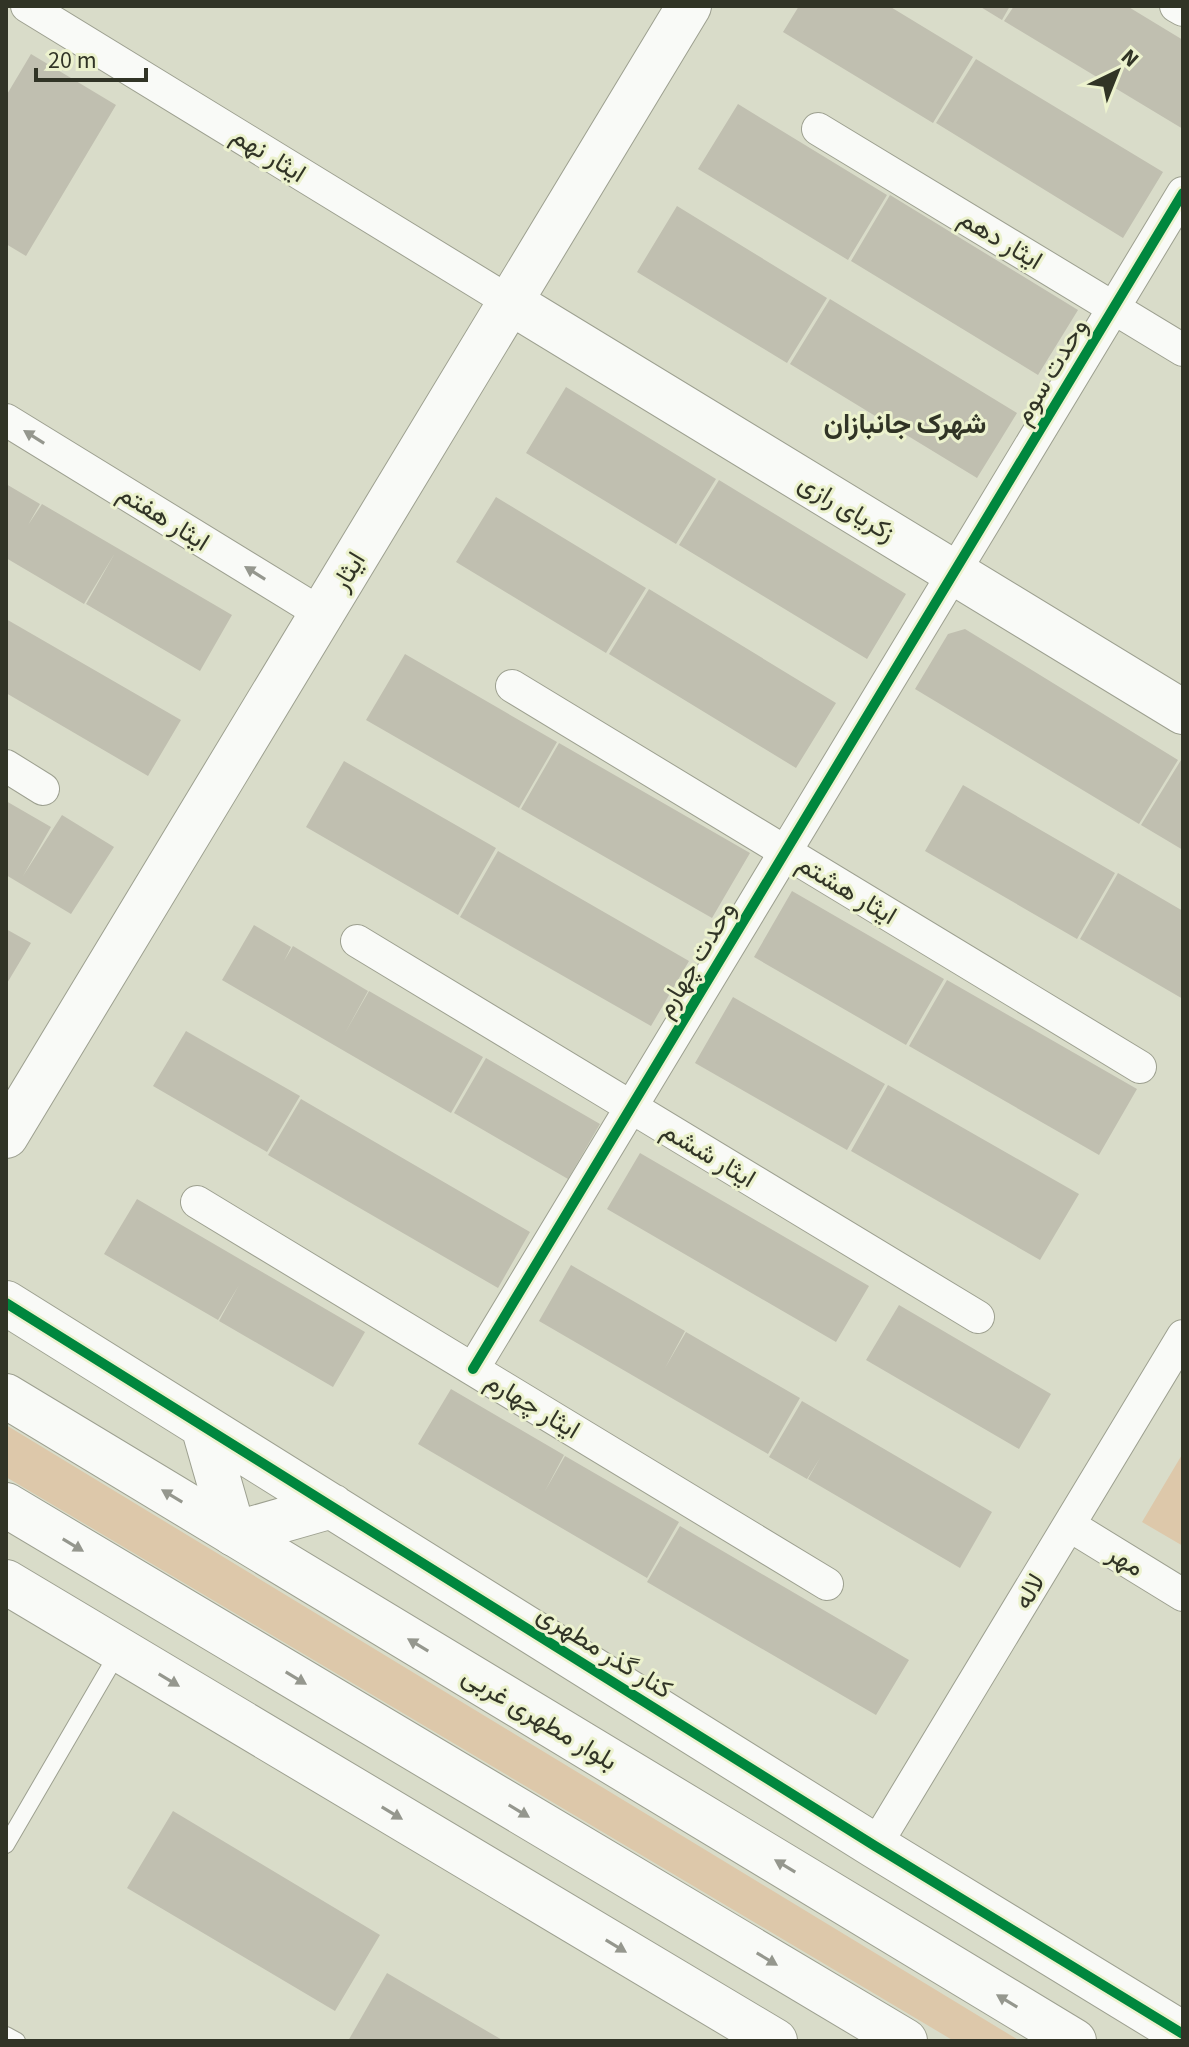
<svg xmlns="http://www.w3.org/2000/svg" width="1189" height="2047" font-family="'Source Sans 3',Vazirmatn,sans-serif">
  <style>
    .green { fill: #ddc8aa }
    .building { fill: #c0bfb0 }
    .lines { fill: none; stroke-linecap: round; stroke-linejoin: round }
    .lane-casing { stroke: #9da090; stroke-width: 18 }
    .street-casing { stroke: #9da090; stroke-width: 34 }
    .secondary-casing { stroke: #9da090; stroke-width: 46 }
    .primary-casing { stroke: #9da090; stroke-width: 46 }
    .lane { stroke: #f9faf7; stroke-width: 16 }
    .street { stroke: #f9faf7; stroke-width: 32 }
    .secondary { stroke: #f9faf7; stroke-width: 44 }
    .primary { stroke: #f9faf7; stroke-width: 44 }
    .cycleway-casing { stroke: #ecf2ce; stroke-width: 15 }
    .cycleway { stroke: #00873e; stroke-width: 10 }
    .oneway { fill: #95978e }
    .labels { text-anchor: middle; stroke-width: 6; stroke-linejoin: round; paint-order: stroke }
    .street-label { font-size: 26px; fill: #313426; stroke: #ecf2ce }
    .neighbourhood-label { font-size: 28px; font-weight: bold; fill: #313426; stroke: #ecf2ce }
  </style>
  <rect width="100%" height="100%" fill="#d9dcc9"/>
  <path class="green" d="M6 1425 1020 2041H954L6 1477Z
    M1183 1453V1546L1142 1522Z"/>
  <path class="building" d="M799 6H889L973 57 933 123 783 32Z
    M979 6H1010L1002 20Z
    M1014 6H1127L1183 40V129L1004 21Z
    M31 54 116 105 26 256 6 244V96Z
    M976 59 1163 172 1123 238 936 123Z
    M738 104 887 195 848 260 698 169Z
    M890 195 1078 310 1038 375 851 261Z
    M677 206 827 298 787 363 637 272Z
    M830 299 1017 413 977 478 790 364Z
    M566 387 716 479 676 544 526 453Z
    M719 480 906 594 867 659 679 545Z
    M6 484 40 504 28 525 42 504 232 615 200 671 86 604 115 553 84 604 6 558Z
    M496 497 646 588 606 653 456 562Z
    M649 589 836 703 796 768 609 654Z
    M6 619 181 720 148 776 6 693Z
    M965 629 1178 760 1139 824 915 689 948 634Z
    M405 654 557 742 519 808 366 720Z
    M559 743 750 853 712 918 521 809Z
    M1181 760 1183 762V850L1141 825Z
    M344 761 496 848 458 915 306 827Z
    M963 785 1115 873 1077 939 925 851Z
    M6 801 51 827 23 876 62 815 114 847 71 914 6 875Z
    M498 851 689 961 651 1026 460 917Z
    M1118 873 1183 911V999L1080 939Z
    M792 891 944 979 906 1045 754 957Z
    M254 925 291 947 284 961 293 946 368 991 345 1033 369 991 483 1057 451 1113 222 980Z
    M6 929 31 943 6 985Z
    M947 980 1137 1089 1099 1155 909 1046Z
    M733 997 885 1084 847 1150 695 1063Z
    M186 1031 300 1096 267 1152 153 1086Z
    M486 1058 600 1124 568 1179 454 1113Z
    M888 1085 1079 1194 1040 1260 851 1151Z
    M301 1099 530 1232 498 1288 268 1155Z
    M640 1153 869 1286 836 1342 607 1209Z
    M137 1199 365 1332 333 1387 219 1321 239 1285 218 1320 104 1254Z
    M571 1265 685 1331 665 1368 686 1332 800 1398 768 1454 539 1321Z
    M899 1305 1051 1394 1019 1449 866 1360Z
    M451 1389 564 1455 545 1491 565 1456 679 1522 647 1578 418 1444Z
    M802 1401 992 1512 960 1568 808 1479 820 1458 807 1479 769 1457Z
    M680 1526 909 1660 876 1715 647 1582Z
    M173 1811 380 1935 335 2011 127 1888Z
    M387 1973 504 2041H348Z"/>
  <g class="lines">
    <defs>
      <path id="lane" d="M6 1845 119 1651
        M6 2035 17 2041"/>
      <path id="street" d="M27 6 510 302
        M1176 6 1183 10
        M818 129 1183 350
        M6 420 322 614
        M512 686 1140 1067
        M6 766 43 789
        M357 941 978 1317
        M197 1202 827 1584
        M473 1369 1183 193
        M1069 1525 1183 1595
        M875 1846 1183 1336"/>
      <path id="secondary" d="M510 302 1183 712
        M6 1136 689 6
        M6 1303 875 1846 1183 2034
        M203 1426 234 1534 332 1506
        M6 1582 775 2041"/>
      <path id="primary" d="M6 1396 1074 2041
        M6 1505 905 2041"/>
    </defs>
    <use href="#lane" class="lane-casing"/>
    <use href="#street" class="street-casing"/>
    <use href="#secondary" class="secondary-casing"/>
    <use href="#primary" class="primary-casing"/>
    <use href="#lane" class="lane"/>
    <use href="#street" class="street"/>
    <use href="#secondary" class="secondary"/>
    <use href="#primary" class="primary"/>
    <defs>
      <path id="cycleway" d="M6 1303 875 1846 1183 2034
        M473 1369 1183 193"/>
    </defs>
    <use href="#cycleway" class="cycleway-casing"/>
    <use href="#cycleway" class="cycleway"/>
  </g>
  <defs><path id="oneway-solid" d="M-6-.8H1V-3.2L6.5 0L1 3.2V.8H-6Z" transform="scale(2)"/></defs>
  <g class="oneway">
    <use href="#oneway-solid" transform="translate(34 437) rotate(-148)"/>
    <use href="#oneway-solid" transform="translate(255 573) rotate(-148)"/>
    <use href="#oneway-solid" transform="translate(172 1496) rotate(-149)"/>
    <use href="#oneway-solid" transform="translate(73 1545) rotate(31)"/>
    <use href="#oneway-solid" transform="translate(418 1645) rotate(-149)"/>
    <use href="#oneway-solid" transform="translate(296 1678) rotate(31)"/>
    <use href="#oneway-solid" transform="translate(169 1680) rotate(31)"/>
    <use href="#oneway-solid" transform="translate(519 1811) rotate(31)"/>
    <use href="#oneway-solid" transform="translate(392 1813) rotate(31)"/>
    <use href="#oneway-solid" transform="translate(785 1866) rotate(-149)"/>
    <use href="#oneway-solid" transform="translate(616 1946) rotate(31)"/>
    <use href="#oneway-solid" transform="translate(767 1959) rotate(31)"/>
    <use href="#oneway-solid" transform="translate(1007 2001) rotate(-149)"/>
  </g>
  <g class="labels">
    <g class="street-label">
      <text transform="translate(269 154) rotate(32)" y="9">ایثار نهم</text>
      <text transform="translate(1001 239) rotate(31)" y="9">ایثار دهم</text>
      <text transform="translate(1050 371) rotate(-59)" y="9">وحدت سوم</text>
      <text transform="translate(847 507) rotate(31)" y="9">زکریای رازی</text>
      <text transform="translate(164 517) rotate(32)" y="9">ایثار هفتم</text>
      <text transform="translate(348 571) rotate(-59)" y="9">ایثار</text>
      <text transform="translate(847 889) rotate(31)" y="9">ایثار هشتم</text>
      <text transform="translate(695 959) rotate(-59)" y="9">وحدت چهارم</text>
      <text transform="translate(709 1154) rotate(31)" y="9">ایثار ششم</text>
      <text transform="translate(533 1405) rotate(31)" y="9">ایثار چهارم</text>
      <text transform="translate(1126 1560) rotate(31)" y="9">مهر</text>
      <text transform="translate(1029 1591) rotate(-59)" y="9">لاله</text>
      <text transform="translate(605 1651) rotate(32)" y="9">کنار گذر مطهری</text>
      <text transform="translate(540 1718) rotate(31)" y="9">بلوار مطهری غربی</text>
    </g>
    <g class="neighbourhood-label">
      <text x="905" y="433">شهرک جانبازان</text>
    </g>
  </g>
  <rect width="1189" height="2047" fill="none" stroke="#313426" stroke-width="16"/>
  <g transform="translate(1117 72) rotate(43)" stroke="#ecf2ce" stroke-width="6" paint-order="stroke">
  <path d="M0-6L14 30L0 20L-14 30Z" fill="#313426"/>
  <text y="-12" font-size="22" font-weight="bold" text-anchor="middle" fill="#313426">N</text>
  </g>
  <path d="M36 68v12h110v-12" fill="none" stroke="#313426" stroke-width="4"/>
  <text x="48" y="68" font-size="24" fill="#313426" stroke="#ecf2ce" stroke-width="6" paint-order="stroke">20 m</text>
</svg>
